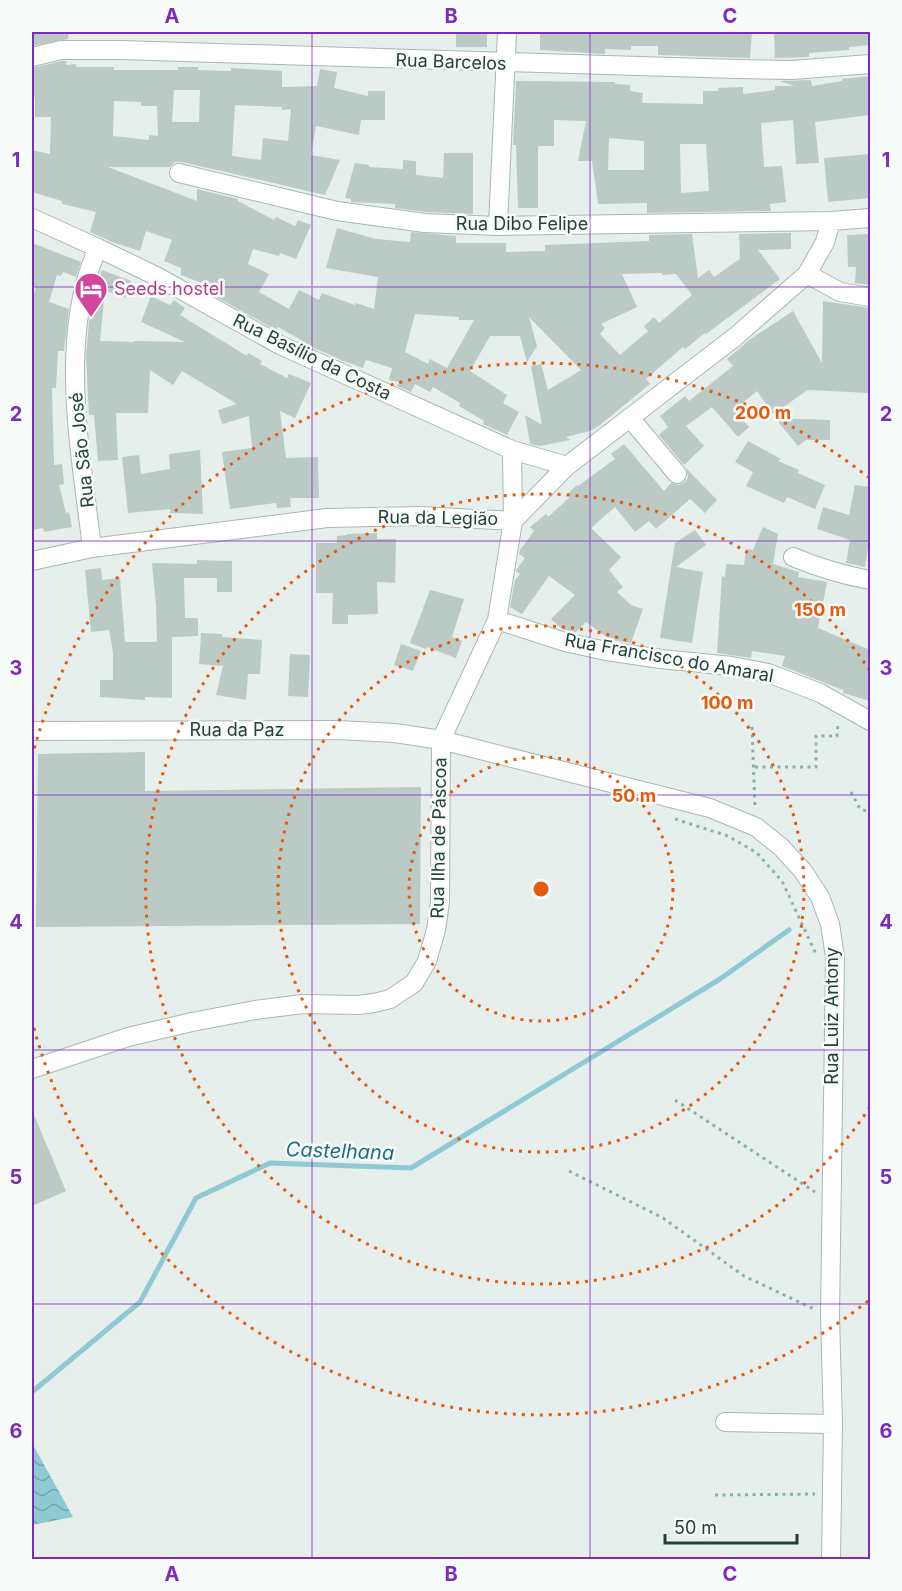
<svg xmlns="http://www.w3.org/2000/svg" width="902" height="1591" font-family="Inter,sans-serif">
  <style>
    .water { fill: url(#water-waves) }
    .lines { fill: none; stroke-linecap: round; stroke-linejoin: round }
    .stream { stroke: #8ec9d4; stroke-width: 5 }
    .building { fill: #bbcac4; fill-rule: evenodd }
    .minor-casing { stroke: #a8b8b2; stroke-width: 20 }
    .path { stroke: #86b3a5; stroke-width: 3; stroke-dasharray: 3 4.5; stroke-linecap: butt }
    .minor { stroke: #fff; stroke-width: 18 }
    .grid { fill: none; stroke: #7b2cbf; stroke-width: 1.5; stroke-opacity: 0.55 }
    .ring { fill: none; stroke: #e8590c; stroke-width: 3; stroke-dasharray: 3 6 }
    .labels { text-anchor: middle; stroke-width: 5; stroke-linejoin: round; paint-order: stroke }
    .street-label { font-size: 18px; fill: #24423a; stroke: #f7fbf9 }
    .hotel-label { font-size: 18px; fill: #b23c85; stroke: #f7fbf9; text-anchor: start }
    .water-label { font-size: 20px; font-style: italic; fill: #1c6f80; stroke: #f7fbf9 }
    .centre { fill: #e8590c; stroke: #f7fbf9; stroke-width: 3 }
    .ring-label { font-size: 18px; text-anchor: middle; font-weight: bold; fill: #e8590c; stroke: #f7fbf9; stroke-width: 5; stroke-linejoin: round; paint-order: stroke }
    .neatline { fill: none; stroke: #7b2cbf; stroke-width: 2 }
    .grid-label { font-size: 20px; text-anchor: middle; font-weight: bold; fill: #7b2cbf }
  </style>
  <defs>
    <pattern id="water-waves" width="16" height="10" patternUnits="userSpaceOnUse" patternTransform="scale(1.5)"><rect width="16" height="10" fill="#8ec9d4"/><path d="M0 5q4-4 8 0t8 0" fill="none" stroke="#74a5ad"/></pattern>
  </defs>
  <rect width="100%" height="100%" fill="#e6efeb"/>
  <path class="water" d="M32 1443 73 1517 32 1525Z"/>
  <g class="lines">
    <path class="stream" d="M32 1392 140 1302 196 1198 270 1163 411 1168 720 979 789 930"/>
  </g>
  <path class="building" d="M32 32H69L68 39 32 46Z
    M456 32H487V47H456Z
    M540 32H599L616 34V32H752L750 58 658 55V46H631V50L605 49V54L540 50Z
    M774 32H870V45L849 47V50L809 53V57L775 58Z
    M62 61H67L66 65 76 64V67H114V70H178V67H198V70L231 71V68L282 71V87L317 86 320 69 337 72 334 88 368 96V91H385V120H361L359 135 316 126 311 155 340 160 325 195 182 162H175L170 167H108L197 201V189L238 199V201L274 220 276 217 295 226 298 220 311 225 296 259 280 253 279 256 253 249 248 264 269 274 259 292 289 309 299 290 319 300 322 293 355 305 356 303 374 309 378 277 326 268 337 228 376 239 410 242 411 232 456 236V243H506V252L545 251V245L649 241V235L692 234 698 278 709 270 714 277 740 259 739 234 791 233V249L758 250 780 279 706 334 705 333 685 349 683 347 646 379 650 384 600 425 590 431 566 437 570 440 540 446 530 444 525 415 542 425 531 366 541 364 548 390 581 370 529 317 537 346 527 362 520 336H490L470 371 507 395 503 403 519 412 507 435 483 424 484 421 459 406 460 403 433 387 430 392 415 384 411 392 397 386 399 382 389 380 392 368 366 360 363 368 341 360 303 343V341L278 327 276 330 209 293 212 287 181 275V268L164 261 172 240 146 231 140 251 112 242 90 232 96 212 62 204V201L32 192V150L50 154 51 117H35V97H32V68ZM174 90H200L199 122H172ZM114 101 141 102V106H157L158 136 149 135V140L113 136ZM235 105 282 107V110L291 109 288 141 263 138 261 160 232 156ZM662 273V275L676 274 692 295 659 323 654 317 644 326 648 331 620 355 600 334 605 328 601 324 637 307 622 274ZM415 314 459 317V320H474L447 368 430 359 428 364 405 352Z
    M870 76V115L815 122 819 163 796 164 793 120 761 123 764 167 782 166 786 202 770 204 771 211 647 213V203L598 204 592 161H578L586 121 554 120V146H538V208H518L516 145H513L516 81 615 82V84L630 85V91L643 93 642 103 703 104V91H718V88L743 87V94L775 90V86H794L779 81 811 80 812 86 842 81V79ZM609 138 644 141V170H608ZM680 144H706L709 191 681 193Z
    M444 153H473V214L426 212 395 208V204L351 202V199L345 198 355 163 369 165V167L403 169V160L416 161V175L443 178Z
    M870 154V198L828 202 824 158Z
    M870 234V254L869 285 855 283 856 267H848L847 235Z
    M32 243 81 262 76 277 63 272 61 276 57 275 49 302 69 309 64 351H58L56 388H52L54 465 62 464 64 484 59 485 66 513 69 512 72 527 44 532 43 528 32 530V300L36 287 32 286Z
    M102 270 131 281 125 298 105 290 100 341 134 342V341L185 342 141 322 151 296 170 305 174 300 185 308 180 315 247 356 248 353 262 361 260 364 287 378 289 374 311 383 295 418 280 411 286 458 318 457 319 498H290L291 507 277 508 276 503 230 509 222 452 252 448 249 416 222 424 218 410 237 404 182 371 173 385 150 370 148 413H116L118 460 98 461 94 415H89L86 357 89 321 96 286Z
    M823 301 870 308V393L808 390 773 414 757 391 734 410 749 427 738 437 712 407 686 426 704 446 684 465 659 435 668 427 660 416 685 396 689 401 733 366 727 359 749 340 793 311 822 363Z
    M775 418 830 420V440H806L798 446Z
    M748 441 781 459 778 461 799 470 798 473 825 485 815 509 787 497 784 503 746 486 753 472 735 462Z
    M624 444 664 491 671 483 678 485 685 482 688 477 686 468 717 500 705 513 690 499 656 529 649 521 635 532 615 507 591 528 621 557 609 570 623 587 617 592 631 605 643 609 631 643 611 640 586 622 575 633 562 629 551 619 575 595 549 576 522 614 510 607 515 580 520 574 516 571 517 569 525 558 519 554 520 550 534 531 530 527 546 514 548 517 570 497 567 494 577 485 578 486 615 459 611 454Z
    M200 450 203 514 170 513V509L128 513 122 457 139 455 141 474 170 469 169 454Z
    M855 485 870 487V535L865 567 846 563 850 540 817 529 823 507 849 515Z
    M763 527 778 534 773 564 799 572 798 577 827 582 818 628 870 650V701L843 693V690L782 666 785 656 752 651 751 658 717 653 722 576 725 577 726 564 744 565 746 549 753 550Z
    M695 530 706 545 676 567 703 572 692 643 660 638 675 543Z
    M377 533V539H396L395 583 377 582 378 614 348 615V624H332L333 593H316V543H337V536L347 535V534Z
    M197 560 232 561V592H217V578H184L185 618H198V636L172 637V698L145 697V700L100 697V680H113V652L109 630 91 632 85 570 101 568 102 580 120 578 125 642H155L157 641 156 606 152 563 197 564Z
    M430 590 464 599 452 637 462 641 456 658 427 647 426 649 410 643Z
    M201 633 222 634V637L262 640 260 674H248L246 700 216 695 223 666 199 664Z
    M401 644 421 651 413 671 394 665Z
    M290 654 310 655 308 697 288 696Z
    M145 752V791L421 787 420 924 36 927 38 754Z
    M32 1110 66 1191 32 1206Z"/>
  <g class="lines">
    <defs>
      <path id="minor" d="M32 57 61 50H120L737 69 792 70 870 64
        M179 173 337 211 425 223 498 226 831 221 870 218
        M32 218 98 248 158 277 280 345 512 450 567 466
        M498 226 507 32
        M807 274 840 292 870 297
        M630 418 677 474
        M92 548C81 453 57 337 98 248
        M793 557C819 568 843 575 870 580
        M32 561 92 548 327 518 421 516 513 521 567 466 735 337 807 274 825 242 831 221
        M497 620 565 642 606 651 661 659 732 666 768 673 820 693 870 721
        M32 731 338 730 395 733 441 740 710 808 756 827 781 847 803 871 820 897 830 924 835 957 830 1316 833 1424 831 1560
        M32 1069 128 1037 192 1022 255 1010 303 1004 358 1005 374 1003 390 999 414 983 427 961 436 930 440 902 441 740 497 620 513 521 512 450
        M725 1422 833 1424"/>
    </defs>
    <use href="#minor" class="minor-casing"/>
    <path class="path" d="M752 727 755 809
      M755 767H816V736H837L838 724
      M851 792 860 809 870 812
      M675 819 728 836 757 853 782 881 816 954
      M675 1100 815 1192
      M569 1171 663 1218 744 1276 814 1309
      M715 1495 815 1494"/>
    <use href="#minor" class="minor"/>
  </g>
  <path class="grid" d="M312 32V1560M590 32V1560M32 287H870M32 541H870M32 795H870M32 1050H870M32 1304H870"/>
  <g class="ring">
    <circle cx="541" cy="889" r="132"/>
    <circle cx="541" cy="889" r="263"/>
    <path d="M870 1107A395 395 0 1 1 870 671"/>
    <path d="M868 1301A526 526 0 0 1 32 1021M32 757A526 526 0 0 1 868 477"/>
  </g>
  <defs>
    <symbol id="hotel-pin" viewBox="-11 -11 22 30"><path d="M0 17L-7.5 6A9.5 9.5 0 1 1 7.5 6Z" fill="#d1479c" stroke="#f7fbf9"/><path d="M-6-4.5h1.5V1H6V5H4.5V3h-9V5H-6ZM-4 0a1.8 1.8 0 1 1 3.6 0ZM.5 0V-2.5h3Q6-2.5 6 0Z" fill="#fff"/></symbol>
  </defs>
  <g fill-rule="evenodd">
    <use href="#hotel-pin" x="72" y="270" width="38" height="52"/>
  </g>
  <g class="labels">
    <g class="street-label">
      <text transform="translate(451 62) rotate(2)" y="6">Rua Barcelos</text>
      <text x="522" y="230">Rua Dibo Felipe</text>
      <text transform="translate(312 357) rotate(26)" y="6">Rua Basílio da Costa</text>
      <text transform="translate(82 450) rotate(-96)" y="6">Rua São José</text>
      <text transform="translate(438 518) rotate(1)" y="6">Rua da Legião</text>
      <text transform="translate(669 658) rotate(10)" y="6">Rua Francisco do Amaral</text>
      <text x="237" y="736">Rua da Paz</text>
      <text transform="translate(439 838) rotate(-89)" y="6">Rua Ilha de Páscoa</text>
      <text transform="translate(832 1016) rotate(-90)" y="6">Rua Luiz Antony</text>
    </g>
    <g class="hotel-label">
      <text x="114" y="295">Seeds hostel</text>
    </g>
    <g class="water-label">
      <text transform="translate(340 1151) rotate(2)" y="7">Castelhana</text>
    </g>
  </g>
  <circle cx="541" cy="889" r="9" class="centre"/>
  <g class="ring-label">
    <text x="763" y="419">200 m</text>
    <text x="820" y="616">150 m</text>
    <text x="727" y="709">100 m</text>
    <text x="634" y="802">50 m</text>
  </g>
  <rect width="902" height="1591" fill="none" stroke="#f7fbf9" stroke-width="66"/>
  <path d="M665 1534v9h132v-9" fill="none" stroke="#24423a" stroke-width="3"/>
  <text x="674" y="1534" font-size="18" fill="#24423a" stroke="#f7fbf9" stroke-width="4.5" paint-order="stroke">50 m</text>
  <rect x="33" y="33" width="836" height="1525" class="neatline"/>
  <g class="grid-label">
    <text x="172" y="23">A</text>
    <text x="451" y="23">B</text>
    <text x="730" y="23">C</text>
    <text x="16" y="167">1</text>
    <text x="886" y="167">1</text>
    <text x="16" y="421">2</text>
    <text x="886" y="421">2</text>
    <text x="16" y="675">3</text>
    <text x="886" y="675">3</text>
    <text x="16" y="929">4</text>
    <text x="886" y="929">4</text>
    <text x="16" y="1184">5</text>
    <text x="886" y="1184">5</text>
    <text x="16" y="1438">6</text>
    <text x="886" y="1438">6</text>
    <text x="172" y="1581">A</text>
    <text x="451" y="1581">B</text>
    <text x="730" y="1581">C</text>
  </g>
</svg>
